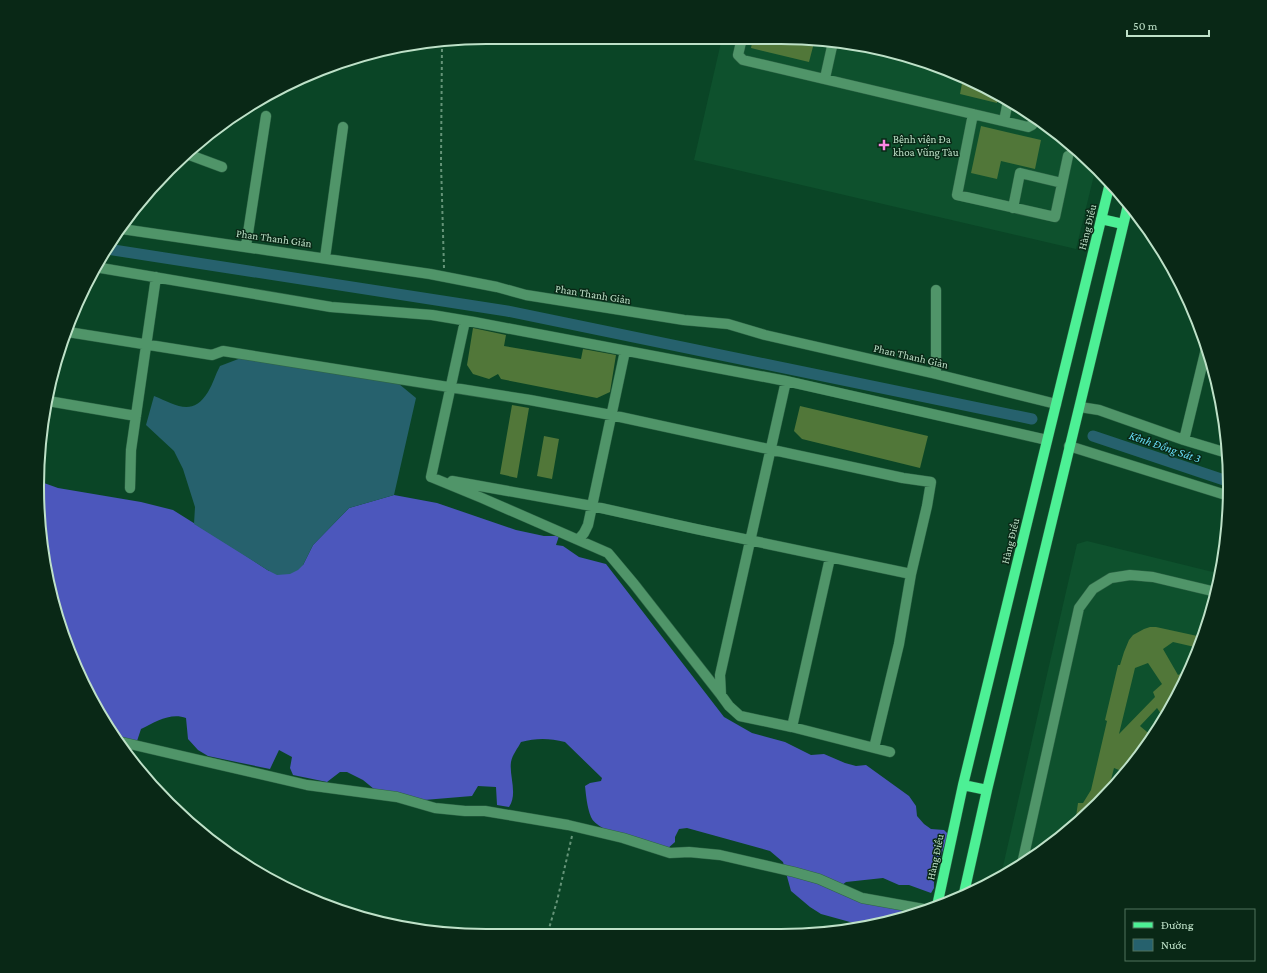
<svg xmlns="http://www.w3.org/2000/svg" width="1267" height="973" font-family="'Crimson Pro',serif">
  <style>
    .built { fill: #0e512d }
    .forest { fill: #4c57bc }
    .water { fill: #26616d }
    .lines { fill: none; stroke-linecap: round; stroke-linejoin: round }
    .canal { stroke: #26616d; stroke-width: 11 }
    .building { fill: #517739; fill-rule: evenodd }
    .minor-casing { stroke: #2e6446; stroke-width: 11 }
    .major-casing { stroke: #2e6446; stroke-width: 11 }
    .path { stroke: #659478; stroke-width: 2; stroke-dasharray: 3 3; stroke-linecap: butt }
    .minor { stroke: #509569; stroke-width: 10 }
    .major { stroke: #4df095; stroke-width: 10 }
    .poi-dot { fill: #fb87e5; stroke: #092816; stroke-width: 1.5 }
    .labels { text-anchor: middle; stroke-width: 3; stroke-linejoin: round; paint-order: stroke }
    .poi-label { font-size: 11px; fill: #bee1c8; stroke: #092816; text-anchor: start }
    .street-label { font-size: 11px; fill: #bee1c8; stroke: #092816 }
    .water-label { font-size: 12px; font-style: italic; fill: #68dff9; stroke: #092816 }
    .rim { fill: none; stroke: #bee1c8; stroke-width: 2 }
  </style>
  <rect width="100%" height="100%" fill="#0a4526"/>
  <path class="built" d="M722 38H810L897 52 980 83 1054 130 1096 167 1076 249 694 160Z
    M1087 541 1221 574 1196 659 1154 736 1098 805 1030 860 1001 875 1077 544Z"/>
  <path class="forest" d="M38 478 44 483 58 488 141 502 173 510 240 552 269 571 303 565 313 545 349 508 394 495 437 503 516 530 544 536H559L556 545 563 546 579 557 606 564 724 717 752 733 785 742 811 755 824 754 845 763 856 766 866 765 909 796 916 806 917 816 924 824 931 829 944 830 948 834C944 849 933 874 934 888L931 893 909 885H899L883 878 846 882 842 885 845 893 901 906 916 914 871 925 850 922 821 914 810 907 791 891 783 862 770 851 687 828 679 829 675 837V842L667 849C651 845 597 833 591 817 587 807 586 795 585 786L590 783 601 781 602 778 565 742C549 738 536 738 521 742 518 748 512 755 511 762 509 776 518 794 509 807L497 805 496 787 478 786 472 796 424 800 412 797 404 794 391 796 374 789 363 780 347 772H340L327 782 293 775 290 768 292 757 279 750 270 769 208 756 198 750 188 739 186 718C171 712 155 722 141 729L137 741 114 738 61 631 46 574 37 487Z"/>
  <path class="water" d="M241 358 399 384 416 398 394 495 349 508 313 545 303 565 298 570 290 574 277 575 269 571 194 524 195 507 183 469 174 451 146 425 154 396C175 404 192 418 208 392 213 384 215 375 220 366Z"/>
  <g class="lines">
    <path class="canal" d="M107 249 507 311 1032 419
      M1093 436 1230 482"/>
  </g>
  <path class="building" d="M753 38H810L815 39 809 62 751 48Z
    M963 78 980 83 998 95 997 103 960 94Z
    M981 126 1041 140 1035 169 1001 161 997 179 971 173Z
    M473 328 506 335 504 346 581 359 583 349 616 355 610 392 597 398 501 379 498 374 489 379 473 374 467 365Z
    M512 405 529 408 517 478 500 474Z
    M800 406 928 436 920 468 802 439 794 431Z
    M544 436 559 439 552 479 537 476Z
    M1150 627H1156L1202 637 1199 648 1173 642 1163 649 1178 675 1191 668 1180 689 1172 694 1175 697 1164 718 1157 708 1140 726 1153 737 1124 772 1114 768 1108 792 1098 804 1075 823 1078 803H1083L1091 790 1107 721 1105 720 1118 665H1120L1124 652 1129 640 1133 635 1144 629ZM1148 663 1162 684 1153 692 1155 697 1119 734 1135 668Z"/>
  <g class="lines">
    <defs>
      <path id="minor" d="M742 38 738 55 743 60 1028 127 1032 125 1037 119
        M825 78 833 42
        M973 114 957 195 1055 217 1068 156
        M1004 121 1008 101
        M187 154 222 167
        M1013 208 1020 173 1062 183
        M122 229 430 274 497 287 526 295 684 320 728 324 765 335 936 374 1056 404
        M246 246 266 116
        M325 258 343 127
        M95 267 331 307 432 315 474 322 786 381 1047 440
        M68 332 212 355 223 351 530 400 611 415 903 478 931 482 927 506 911 574 899 644 874 748
        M936 374V290
        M48 401 136 416
        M1080 407 1099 410 1184 440 1227 453
        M1184 440 1206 349
        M1069 446 1229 496
        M431 477 482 498 608 553 634 584 721 695 729 706 740 716 792 727 890 752
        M431 477 465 321
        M452 481 592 506 696 529 911 574
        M130 488 131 450 156 277
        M579 539 584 533 588 525 625 351
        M721 695 720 675 786 381
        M792 727 830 558
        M117 741 307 785 397 797 435 808 465 811H485L568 825 623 838 670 853 689 852 720 855 794 872 819 879 862 898 929 910
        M1022 864 1079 608 1093 589 1111 578 1130 575 1153 577 1216 592"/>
      <path id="major" d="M1101 219 1123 224
        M963 785 987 790
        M964 893 987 790 1128 205
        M937 906 963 785 1110 183"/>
    </defs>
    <use href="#minor" class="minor-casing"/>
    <use href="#major" class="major-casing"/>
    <path class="path" d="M442 43 441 163 444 268
      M548 932 557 901 572 836"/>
    <use href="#minor" class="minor"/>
    <use href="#major" class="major"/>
  </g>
  <path class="poi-dot" d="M882 139h4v4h4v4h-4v4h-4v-4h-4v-4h4z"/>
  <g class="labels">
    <g class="poi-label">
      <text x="893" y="143">Bệnh viện Đa<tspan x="893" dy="13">khoa Vũng Tàu</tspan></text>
    </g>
    <g class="street-label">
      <text transform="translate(1087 227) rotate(-76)" y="4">Hàng Điều</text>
      <text transform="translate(274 238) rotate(8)" y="4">Phan Thanh Giản</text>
      <text transform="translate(593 294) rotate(9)" y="4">Phan Thanh Giản</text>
      <text transform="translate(911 356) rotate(13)" y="4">Phan Thanh Giản</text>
      <text transform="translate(1010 541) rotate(-76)" y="4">Hàng Điều</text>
      <text transform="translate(935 857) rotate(-78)" y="4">Hàng Điều</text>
    </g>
    <g class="water-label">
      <text transform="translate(1165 447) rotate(19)" y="4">Kênh Đồng Sát 3</text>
    </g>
  </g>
  <path d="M0 0H1267V973H0ZM486 44H781A442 442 0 0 1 1223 486V487A442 442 0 0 1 781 929H486A442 442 0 0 1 44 487V486A442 442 0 0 1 486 44Z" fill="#092816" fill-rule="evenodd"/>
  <path class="rim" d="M486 44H781A442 442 0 0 1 1223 486V487A442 442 0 0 1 781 929H486A442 442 0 0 1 44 487V486A442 442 0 0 1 486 44Z"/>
  <rect x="1125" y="909" width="130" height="52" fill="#092816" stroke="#51725d"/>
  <rect x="1133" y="922" width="20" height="6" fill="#4df095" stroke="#51725d"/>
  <text x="1161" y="929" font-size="12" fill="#bee1c8">Đường</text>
  <rect x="1133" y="939" width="20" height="12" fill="#26616d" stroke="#51725d"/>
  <text x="1161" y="949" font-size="12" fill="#bee1c8">Nước</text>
  <path d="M1127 30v6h82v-6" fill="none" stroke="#bee1c8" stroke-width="2"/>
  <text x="1133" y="30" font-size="12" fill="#bee1c8" stroke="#092816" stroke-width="3" paint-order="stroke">50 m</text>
</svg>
